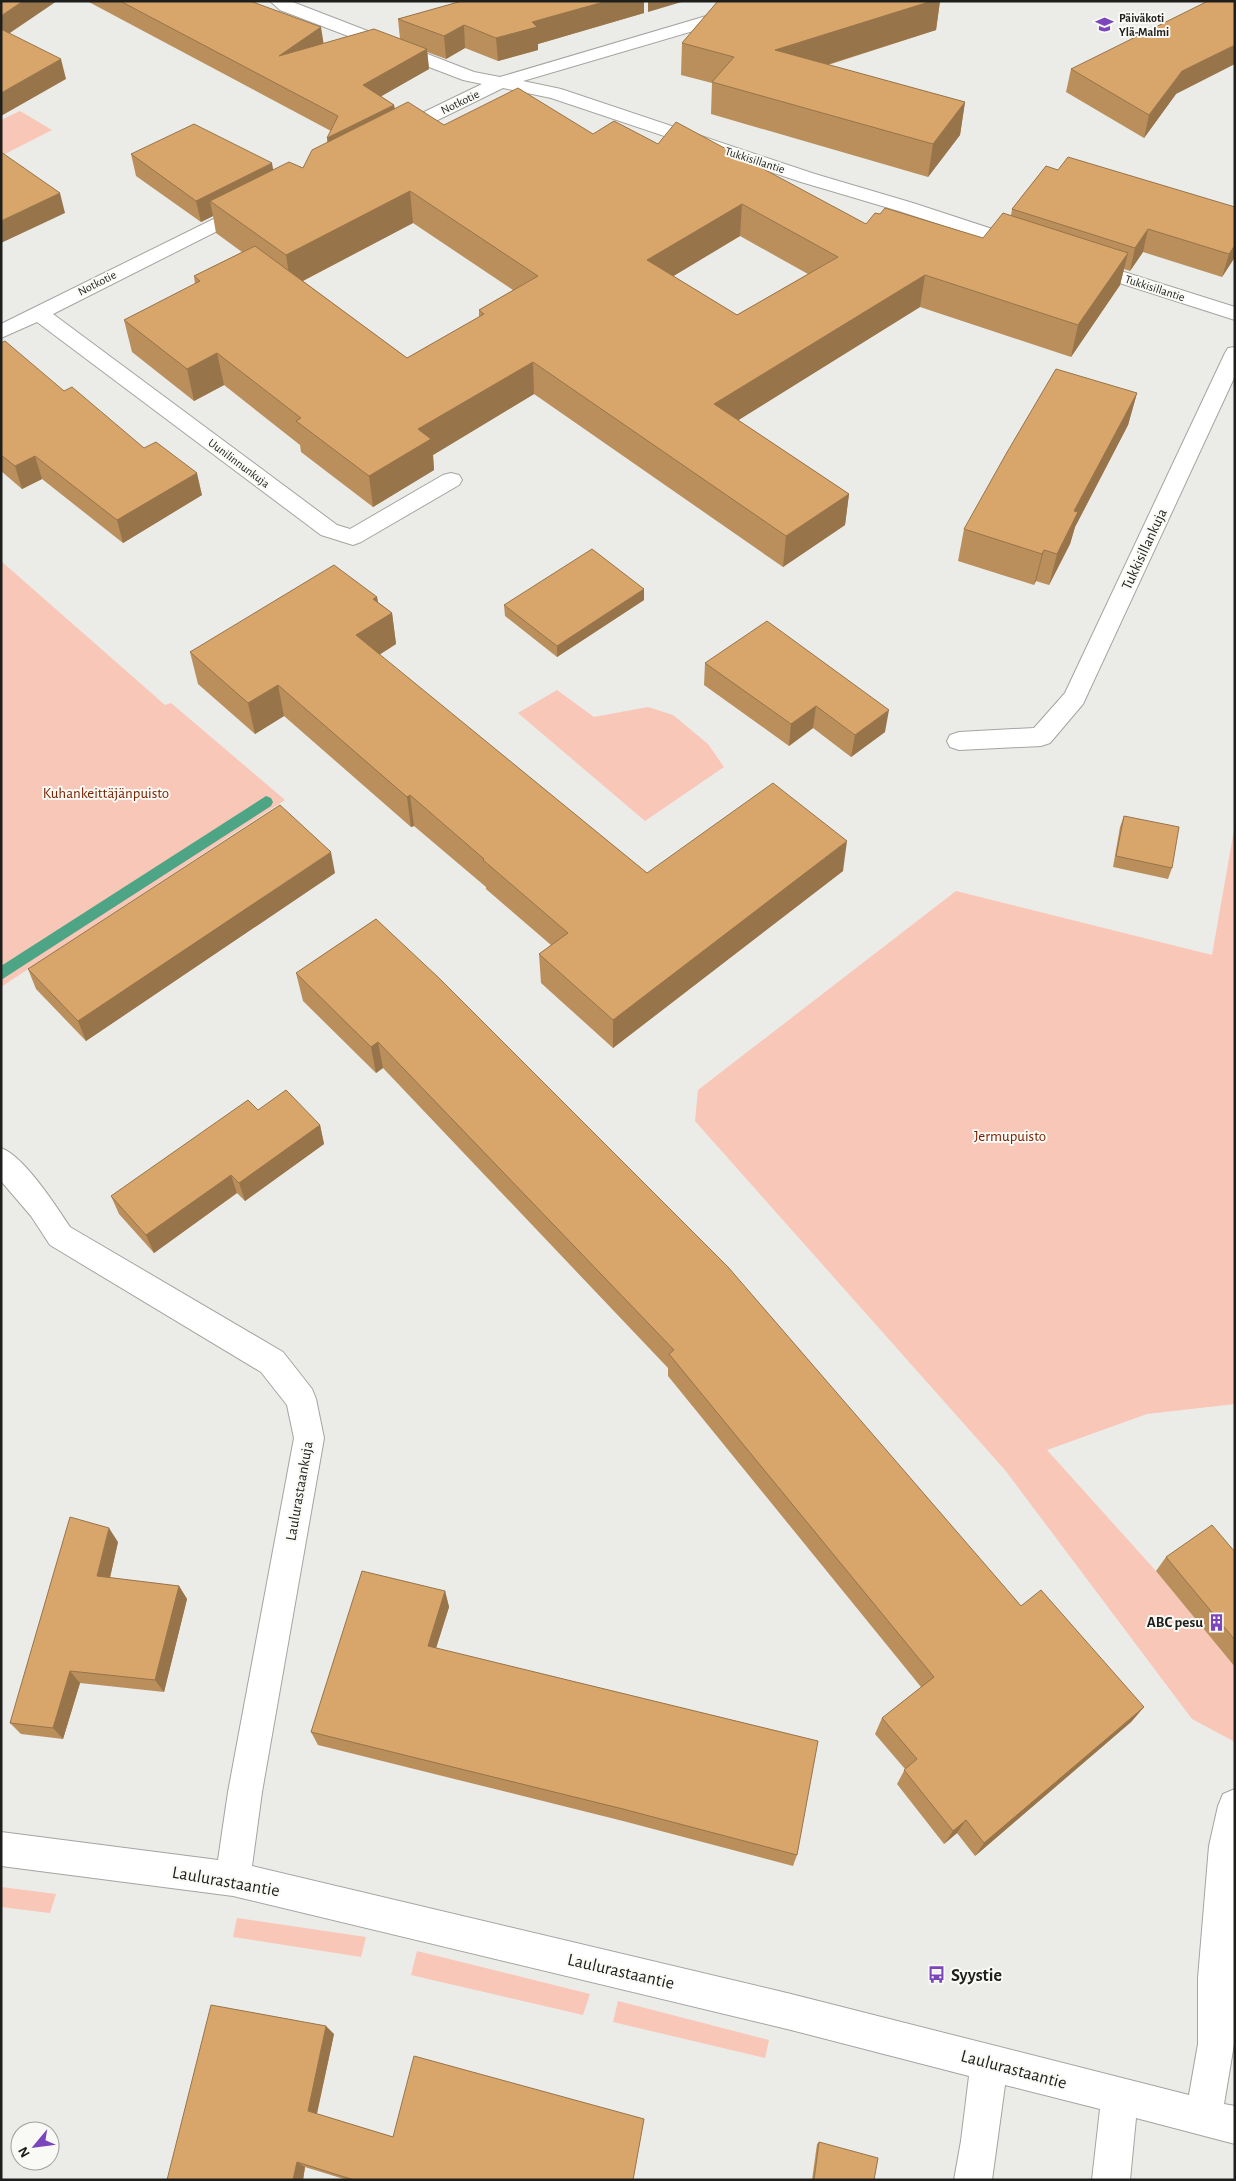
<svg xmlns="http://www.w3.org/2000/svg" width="1236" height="2181" font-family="'Alegreya Sans',sans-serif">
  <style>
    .green { fill: #f9c7b7 }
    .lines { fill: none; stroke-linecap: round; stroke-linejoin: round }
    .stream { fill: #4ea585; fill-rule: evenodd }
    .minor-casing { stroke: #a4a4a1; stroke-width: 2 }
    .minor { fill: #fff; fill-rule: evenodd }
    .wall { fill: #ba8f5b; fill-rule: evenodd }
    .shaded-wall { fill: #97744a }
    .building { fill: #d8a66a; stroke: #97744a; fill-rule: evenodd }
    .labels { text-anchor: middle; stroke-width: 4; stroke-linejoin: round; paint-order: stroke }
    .far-poi-label { font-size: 12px; font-weight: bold; fill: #1e1e1d; stroke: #f9f9f5; text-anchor: start }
    .far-street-label { font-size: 12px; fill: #1e1e1d; stroke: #f9f9f5 }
    .street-label { font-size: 15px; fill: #1e1e1d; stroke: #f9f9f5 }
    .park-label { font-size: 15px; fill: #792200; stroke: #f9f9f5 }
    .poi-label { font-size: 15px; font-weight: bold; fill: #1e1e1d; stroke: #f9f9f5; text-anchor: end }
    .near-street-label { font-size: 18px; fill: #1e1e1d; stroke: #f9f9f5 }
    .near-poi-label { font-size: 18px; font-weight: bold; fill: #1e1e1d; stroke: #f9f9f5; text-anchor: start }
  </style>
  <rect width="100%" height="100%" fill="#ebebe8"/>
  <path class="green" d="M20 111 52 130 1 156V120Z
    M1 561 165 705 171 703 285 800 1 987Z
    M557 690 594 717 648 707 673 715 708 744 724 767 645 821 518 713Z
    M1235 824V1404L1147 1414 1047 1450 1156 1571 1235 1667V1742L1192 1719 1005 1470 695 1121 698 1090 956 891 1212 955Z
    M1 1887 56 1894 50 1913 1 1907Z
    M237 1918 366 1937 361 1957 233 1937Z
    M417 1951 590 1994 583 2015 411 1975Z
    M618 2001 769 2040 765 2058 613 2022Z"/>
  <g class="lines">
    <path class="stream" d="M266 796 271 798 273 802 271 806 1 980V966Z"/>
    <defs>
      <path id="minor" d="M270 1H290L474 72 500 77 757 1H784L782 5 523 81 561 89 815 174 913 203 1029 241 1032 245 1029 249 1022 251 1015 249 899 211 801 182 551 98 503 88 403 137 396 139 389 137 387 133 389 129 482 84 463 80 280 10Z
        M248 202 255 204 258 208 255 212 53 314 337 525 350 529 443 475 451 473 459 475 462 480 459 485 361 542 353 545 321 535 37 322 1 338V324Z
        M1086 260 1235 307V320L1079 270 1076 266 1079 262Z
        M1235 347V376L1083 704 1050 743 1041 746 959 750 950 747 947 741 950 735 959 732 1034 728 1065 693 1225 353 1228 348Z
        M1 1148C24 1156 56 1206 70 1227L283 1352 312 1389 316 1399 324 1438 262 1792 252 1866 791 1994 1189 2095 1198 2044V1978L1209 1846 1218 1806 1223 1794 1235 1789 1234 2044 1224 2104 1235 2106V2144L1136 2118 1130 2180H1092L1100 2109 1005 2085 992 2180H954L961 2141 969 2076 791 2030 233 1896 1 1866V1832L218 1860 228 1792 294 1438 287 1405 261 1372 50 1245 31 1216 1 1181Z"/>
    </defs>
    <use href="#minor" class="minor-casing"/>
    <use href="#minor" class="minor"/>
  </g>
  <path class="wall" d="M87 1H250L323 43 400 39 398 19 462 1H644V13L538 44V50L498 61 465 48 446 59 427 52 429 69 381 96 394 105 395 109 444 125 593 134 658 144 866 224 983 238 1011 215 1012 209 1046 166 1235 257 1222 277 1143 252 1130 271 1124 269 1120 285 1071 357 920 307 738 420 849 494 845 525 783 567 534 394 433 455 434 470 373 507 301 452 300 445 224 385 194 401 132 352 124 320 195 284 194 276 242 252 216 233 213 216 201 222 136 176 131 154 273 170 303 168 327 143 331 131ZM413 223 513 290 479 310V317L407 358 303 281ZM740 236 808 274 737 315 673 276Z
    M718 1H940L936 30 828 65 965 102 960 135 928 177 711 114 712 83 681 75 682 43Z
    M1071 69 1176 94 1144 138 1066 92Z
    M1 343 64 391 144 448 202 495 123 543 42 479 22 489 1 471Z
    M1137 393 1128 425 1075 527 1070 544 1049 585 1036 581 1034 585 958 561 964 529Z
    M377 597 378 602 392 613 396 644 379 655 647 873 843 871 613 1048 541 983 539 954 551 945 486 889V887L414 826 411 827 284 716 255 734 198 684 190 652Z
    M644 600 557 657 505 616 504 605Z
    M705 663 885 732 851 757 813 728 789 746 704 685Z
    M1124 816 1172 868 1168 879 1113 867 1120 827Z
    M335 873 86 1041 36 989 28 969Z
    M376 919 1021 1606 1144 1707 1131 1722 975 1856 957 1833 944 1844 897 1784 905 1769 875 1734 882 1718 921 1687 668 1376V1368L383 1068 376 1073 303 1001 296 973Z
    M258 1110 320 1125 324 1144 245 1201 237 1193 154 1253 119 1214 111 1196Z
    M118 1542 110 1578 179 1586 187 1599 164 1692 80 1683 63 1739 21 1734 10 1723Z
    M1235 1552V1667L1156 1571 1166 1557Z
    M445 1591 449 1607 436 1648 797 1855 793 1866 623 1821 318 1745 311 1732Z
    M334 2034 317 2114 393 2137 633 2180H347L305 2167 303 2180H167Z
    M819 2142 874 2180H812L817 2144Z"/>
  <path class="shaded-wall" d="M23 1H57L1 39V16Z
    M607 1H644V13L538 44V50L498 61 496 38 532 22Z
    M648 1H685L648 12Z
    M932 1H940L936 30 772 82 775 50Z
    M464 25 465 48 446 59 444 36Z
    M321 27 324 46 279 56Z
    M1235 45V64L1176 94 1144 138 1149 115 1182 71Z
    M427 49 429 69 366 105 363 85Z
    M61 59 66 79 1 116V93Z
    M965 102 960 135 928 177 933 144Z
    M394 105 396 125 329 158 327 138Z
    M272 163 276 185 210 201 213 216 201 222 196 201Z
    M410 191 413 223 291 287 286 255Z
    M60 193 65 213 1 243V221Z
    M742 204 740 236 647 292V260Z
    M1148 229 1143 252 1130 271 1135 248Z
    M1235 245V257L1222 277 1229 254Z
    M1128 253 1120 285 1071 357 1078 325Z
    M925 275 920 307 713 436 714 404Z
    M217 353 224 385 194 401 187 369Z
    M533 362 534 394 433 455 434 470 373 507 369 476 418 429Z
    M1137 393 1128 425 1075 527 1070 544 1049 585 1057 554 1074 511Z
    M35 456 42 479 22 489 15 466Z
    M197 473 202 495 123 543 117 520Z
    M849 494 845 525 783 567 786 536Z
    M1044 550 1036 581 1034 585 1042 554Z
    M644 589V600L557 657V646Z
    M377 597 380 620 392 613 396 644 360 667 356 635 373 599Z
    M278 685 284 716 255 734 248 703Z
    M816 706 813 728 789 746 791 724Z
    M889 710 885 732 851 757 855 735Z
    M410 795 414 826 411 827 407 797Z
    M847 841 843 871 613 1048V1020Z
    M331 852 335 873 86 1041 78 1021Z
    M378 1042 383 1068 376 1073 371 1047Z
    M320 1125 324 1144 245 1201 239 1183Z
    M231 1175 237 1193 154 1253 146 1235Z
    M109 1528 118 1542 107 1590 97 1576Z
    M179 1586 187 1599 164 1692 155 1680Z
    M445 1591 449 1607 432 1661 428 1646Z
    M70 1671 80 1683 63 1739 53 1728Z
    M1144 1707 1131 1722 975 1856 984 1843Z
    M966 1820 957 1833 944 1844 953 1831Z
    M326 2026 334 2034 316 2117 308 2111Z
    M297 2162 305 2167 303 2180H293Z"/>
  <path class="building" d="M1 1H23L1 16Z
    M120 1H250L321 27 279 56 374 29 427 49 363 85 394 105 327 138 338 116Z
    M462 1H607L532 22 537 27 496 38 464 25 444 36 398 19Z
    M718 1H932L775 50 965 102 933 144 712 82 734 57 682 43Z
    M1208 1H1235V45L1182 71 1149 115 1071 69Z
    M1 29 61 59 1 93Z
    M518 88 593 134 614 121 658 144 676 122 866 224 875 213 880 214 885 208 983 238 1003 213 1128 253 1078 325 925 275 714 404 849 494 786 536 533 362 418 429 431 439 369 476 296 421 301 418 217 353 187 369 124 320 200 281 194 276 255 246 407 358 484 314 479 310 538 276 410 191 286 255 210 201 289 162 303 168 312 150 408 102 444 125ZM742 204 838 257 737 315 647 260Z
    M194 124 272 163 196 201 131 154Z
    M1 152 60 193 1 221Z
    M1068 157 1235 207V245L1229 254 1148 229 1135 248 1012 209 1046 166 1058 170Z
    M5 341 64 391 72 387 144 448 156 442 197 473 117 520 35 456 15 466 1 455V343Z
    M1056 369 1137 393 1074 511 1078 512 1057 554 1044 550 1042 554 964 529 1006 454Z
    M592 549 644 589 557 646 504 605Z
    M334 565 377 597 373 599 392 613 356 635 647 873 773 783 847 841 613 1020 539 954 568 933 483 860 484 859 410 795 407 797 278 685 248 703 190 652Z
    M767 621 889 710 855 735 816 706 791 724 705 663Z
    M280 805 331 852 78 1021 28 969Z
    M1124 816 1179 827 1172 868 1116 856Z
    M376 919 440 979 728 1267 1021 1606 1041 1590 1144 1707 984 1843 966 1820 953 1831 904 1770 917 1759 882 1718 934 1677 669 1354 674 1350 378 1042 371 1047 296 973Z
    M286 1090 320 1125 239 1183 231 1175 146 1235 111 1196 248 1100 258 1110Z
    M70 1517 109 1528 97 1576 179 1586 155 1680 70 1671 53 1728 10 1723Z
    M1212 1525 1235 1552V1640L1166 1557Z
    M362 1571 445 1591 428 1646 818 1741 797 1855 623 1809 311 1732Z
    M211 2005 326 2026 308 2111 393 2137 414 2056 644 2119 633 2180H354L297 2162 293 2180H167Z
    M819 2142 878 2158 874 2180H814Z"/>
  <defs>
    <symbol id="school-bare" viewBox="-9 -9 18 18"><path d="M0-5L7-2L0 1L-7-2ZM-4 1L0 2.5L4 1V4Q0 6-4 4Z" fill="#7b45bc" stroke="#f9f9f5" stroke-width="2.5" paint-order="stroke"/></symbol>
    <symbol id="building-bare" viewBox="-9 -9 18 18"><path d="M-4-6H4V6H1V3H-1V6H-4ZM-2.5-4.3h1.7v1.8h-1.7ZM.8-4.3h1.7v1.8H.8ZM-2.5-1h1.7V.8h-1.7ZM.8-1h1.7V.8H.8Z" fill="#7b45bc" stroke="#f9f9f5" stroke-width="2.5" paint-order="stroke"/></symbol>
    <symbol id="bus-bare" viewBox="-9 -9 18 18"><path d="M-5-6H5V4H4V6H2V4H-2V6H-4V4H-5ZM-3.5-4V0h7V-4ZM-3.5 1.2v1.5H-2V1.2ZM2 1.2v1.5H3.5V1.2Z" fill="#7b45bc" stroke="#f9f9f5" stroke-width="2.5" paint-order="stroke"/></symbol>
  </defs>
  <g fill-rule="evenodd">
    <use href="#school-bare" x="1092" y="12" width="25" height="25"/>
    <use href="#building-bare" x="1204" y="1610" width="25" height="25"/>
    <use href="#bus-bare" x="924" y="1962" width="25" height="25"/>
  </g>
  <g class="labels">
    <g class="far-poi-label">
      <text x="1119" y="22">Päiväkoti<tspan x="1119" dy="14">Ylä-Malmi</tspan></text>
    </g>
    <g class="far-street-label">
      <text transform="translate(460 102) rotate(-26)" y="4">Notkotie</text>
      <text transform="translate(755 160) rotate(18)" y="4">Tukkisillantie</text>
      <text transform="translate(97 283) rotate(-27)" y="4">Notkotie</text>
      <text transform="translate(1155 288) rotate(18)" y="4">Tukkisillantie</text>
      <text transform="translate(239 463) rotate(37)" y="4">Uunilinnunkuja</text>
    </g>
    <g class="street-label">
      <text transform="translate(1144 549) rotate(-65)" y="5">Tukkisillankuja</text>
      <text transform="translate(299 1491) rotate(-80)" y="5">Laulurastaankuja</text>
    </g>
    <g class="park-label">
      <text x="106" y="798">Kuhankeittäjänpuisto</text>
      <text x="1010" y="1141">Jermupuisto</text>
    </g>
    <g class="poi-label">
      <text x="1203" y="1627">ABC pesu</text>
    </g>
    <g class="near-street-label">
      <text transform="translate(226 1881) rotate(10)" y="6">Laulurastaantie</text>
      <text transform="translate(621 1971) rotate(13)" y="6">Laulurastaantie</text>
      <text transform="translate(1014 2069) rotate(15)" y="6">Laulurastaantie</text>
    </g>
    <g class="near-poi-label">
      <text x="951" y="1981">Syystie</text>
    </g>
  </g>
  <rect width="1236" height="2181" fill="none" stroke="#1e1e1d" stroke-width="5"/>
  <g transform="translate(35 2146) rotate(241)"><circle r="24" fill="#f9f9f5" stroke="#a1a19f"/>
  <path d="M0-4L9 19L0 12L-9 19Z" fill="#7b45bc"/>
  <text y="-8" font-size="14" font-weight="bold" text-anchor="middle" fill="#1e1e1d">N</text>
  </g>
</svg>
